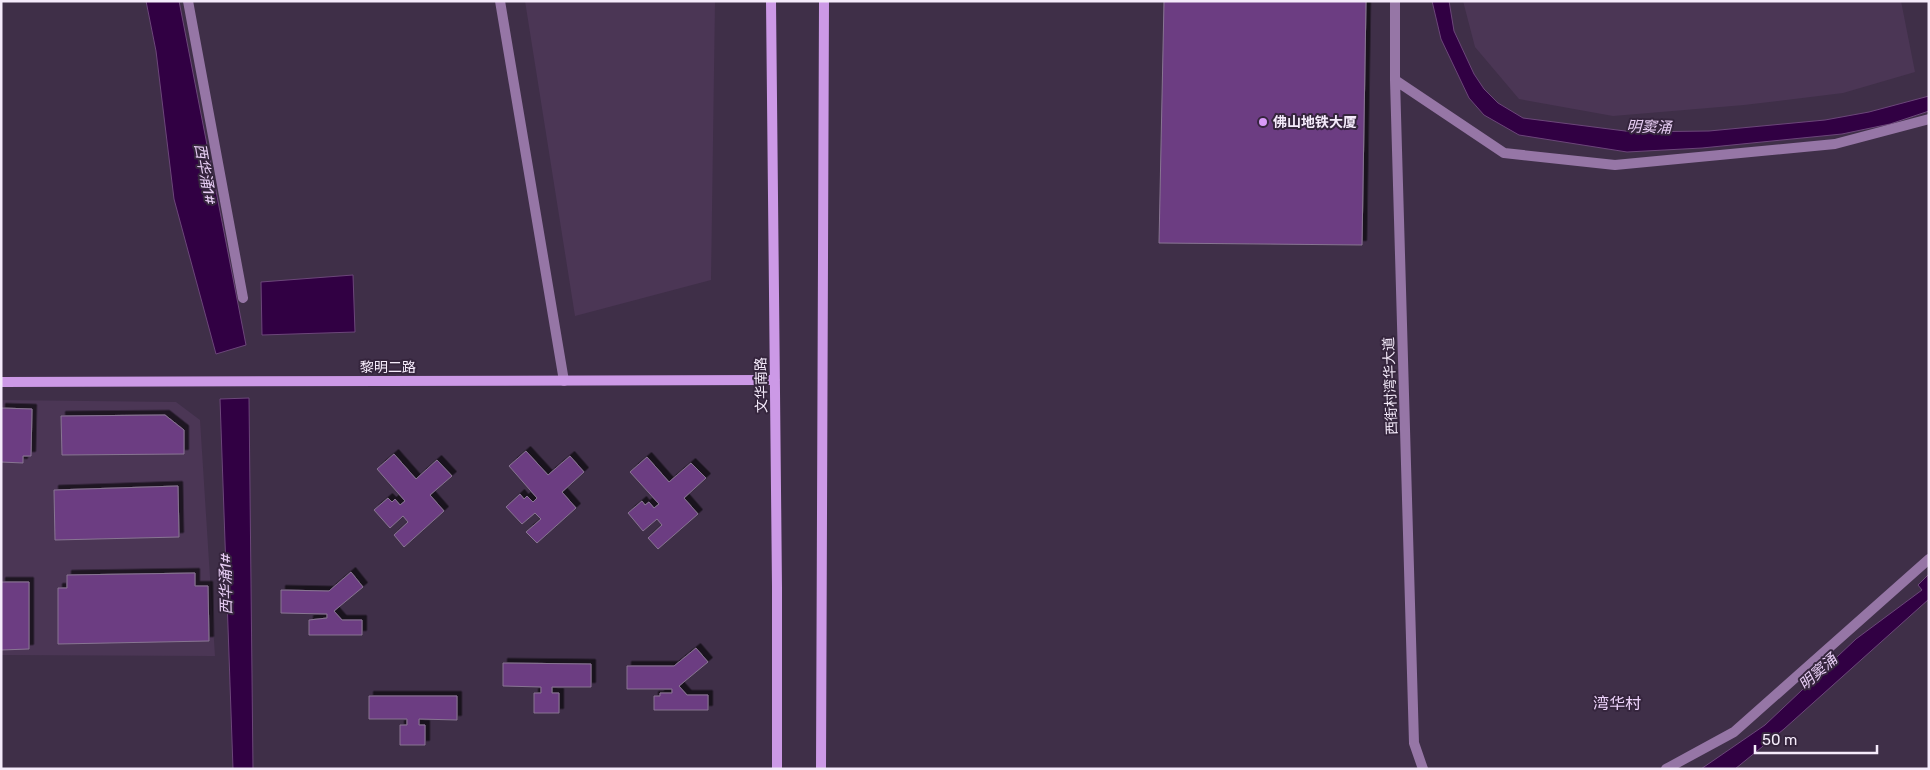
<svg xmlns="http://www.w3.org/2000/svg" width="1930" height="770" font-family="Rubik,'Noto Sans SC',sans-serif">
  <style>
    .built { fill: #4b3655 }
    .water { fill: #310043; stroke: #6c467a }
    .building { fill: #6c3e82; stroke: #887592; filter: url(#shadow) }
    .lines { fill: none; stroke-linecap: round; stroke-linejoin: round }
    .street { stroke: #9676a6; stroke-width: 10 }
    .secondary { stroke: #cc99e6; stroke-width: 10 }
    .poi-dot { fill: #d99af8; stroke: #35253d; stroke-width: 2 }
    .labels { text-anchor: middle; stroke-width: 4; stroke-linejoin: round; paint-order: stroke }
    .poi-label { font-size: 14px; font-weight: bold; fill: #f5ebfb; stroke: #35253d; text-anchor: start }
    .street-label { font-size: 14px; fill: #f5ebfb; stroke: #35253d }
    .water-label { font-size: 15px; font-style: italic; fill: #e8cef5; stroke: #35253d }
    .quarter-label { font-size: 16px; fill: #edd3fb; stroke: #35253d }
  </style>
  <defs>
    <filter id="shadow"><feDropShadow dx="4.5" dy="-4.5" stdDeviation="0" flood-color="#0009"/></filter>
  </defs>
  <rect width="100%" height="100%" fill="#3f2f48"/>
  <path class="built" d="M525 1H715L711 280 575 316Z
    M1463 1H1901L1915 72 1843 93 1744 105 1613 116 1519 99 1475 47Z
    M1 400 176 402 200 420 215 656 1 655Z"/>
  <path class="water" d="M146 1H179L246 345 216 354 174 199 156 51Z
    M1432 1H1449L1454 31 1474 74 1484 89 1498 103 1523 118 1633 132 1709 131 1825 120 1869 112 1929 96V111L1890 124 1842 134 1702 148 1627 152 1519 135 1484 115 1469 98 1441 39Z
    M353 275 355 332 262 335 261 282Z
    M249 398 253 769H233L220 399Z
    M1929 574V599L1784 729 1735 769H1701L1765 725 1856 639 1922 590 1918 585Z"/>
  <path class="building" d="M1164 1H1366L1362 245 1159 243Z
    M1 408 32 409 31 456H23V463L1 462Z
    M165 415 184 430V454L62 455 61 416Z
    M526 451 548 475 570 456 584 472 562 492 576 508 537 543 526 532 541 519 535 513 522 524 506 507 520 494 524 499 527 496 533 502 537 498 509 466Z
    M394 454 416 479 437 460 452 476 430 495 444 511 404 547 394 535 408 522 403 516 390 528 374 510 388 498 392 502 395 499 400 505 405 501 377 469Z
    M647 457 669 482 691 463 706 478 684 498 698 514 658 549 648 538 662 525 657 519 643 531 628 513 642 501 645 505 649 502 654 508 659 504 630 472Z
    M178 486 179 537 55 540 54 490Z
    M351 572 363 587 334 611 342 620H362V635H309V620L327 618V614L281 613V590L329 591Z
    M195 573V586H208L209 641 58 644V588H67V575Z
    M1 582H29V649L1 650Z
    M696 648 708 662 679 686 687 695H708V710H654V696H660V693H672V689H627V666H674Z
    M503 663 591 664V687H552V693H559V713H534V693H541V687L503 686Z
    M369 696H457V720L419 719V725H425V745H400V725H407V719H369Z"/>
  <g class="lines">
    <path class="street" d="M188 1 243 298
      M500 1 564 381
      M1395 1V80L1414 743 1423 769
      M1395 80 1504 153 1615 165 1835 144 1929 119
      M1666 769 1734 732 1929 559"/>
    <path class="secondary" d="M771 1 777 587V769
      M1 382 775 380
      M821 769 824 1"/>
  </g>
  <circle class="poi-dot" cx="1263" cy="122" r="5"/>
  <g class="labels">
    <g class="poi-label">
      <text x="1273" y="127">佛山地铁大厦</text>
    </g>
    <g class="street-label">
      <text x="388" y="372">黎明二路</text>
      <text transform="translate(761 385) rotate(-91)" y="5">文华南路</text>
      <text transform="translate(1390 386) rotate(-92)" y="5">西街村湾华大道</text>
    </g>
    <g class="water-label">
      <text transform="translate(1649 127) rotate(2)" y="5">明窦涌</text>
      <text transform="translate(205 174) rotate(80)" y="5">西华涌1#</text>
      <text transform="translate(226 584) rotate(-91)" y="5">西华涌1#</text>
      <text transform="translate(1818 672) rotate(-42)" y="5">明窦涌</text>
    </g>
    <g class="quarter-label">
      <text x="1617" y="709">湾华村</text>
    </g>
  </g>
  <rect width="1930" height="770" fill="none" stroke="#f5ebfb" stroke-width="5"/>
  <path d="M1755 745v8h122v-8" fill="none" stroke="#f5ebfb" stroke-width="2.5"/>
  <text x="1762" y="745" font-size="15" fill="#f5ebfb" stroke="#35253d" stroke-width="4" paint-order="stroke">50 m</text>
</svg>
